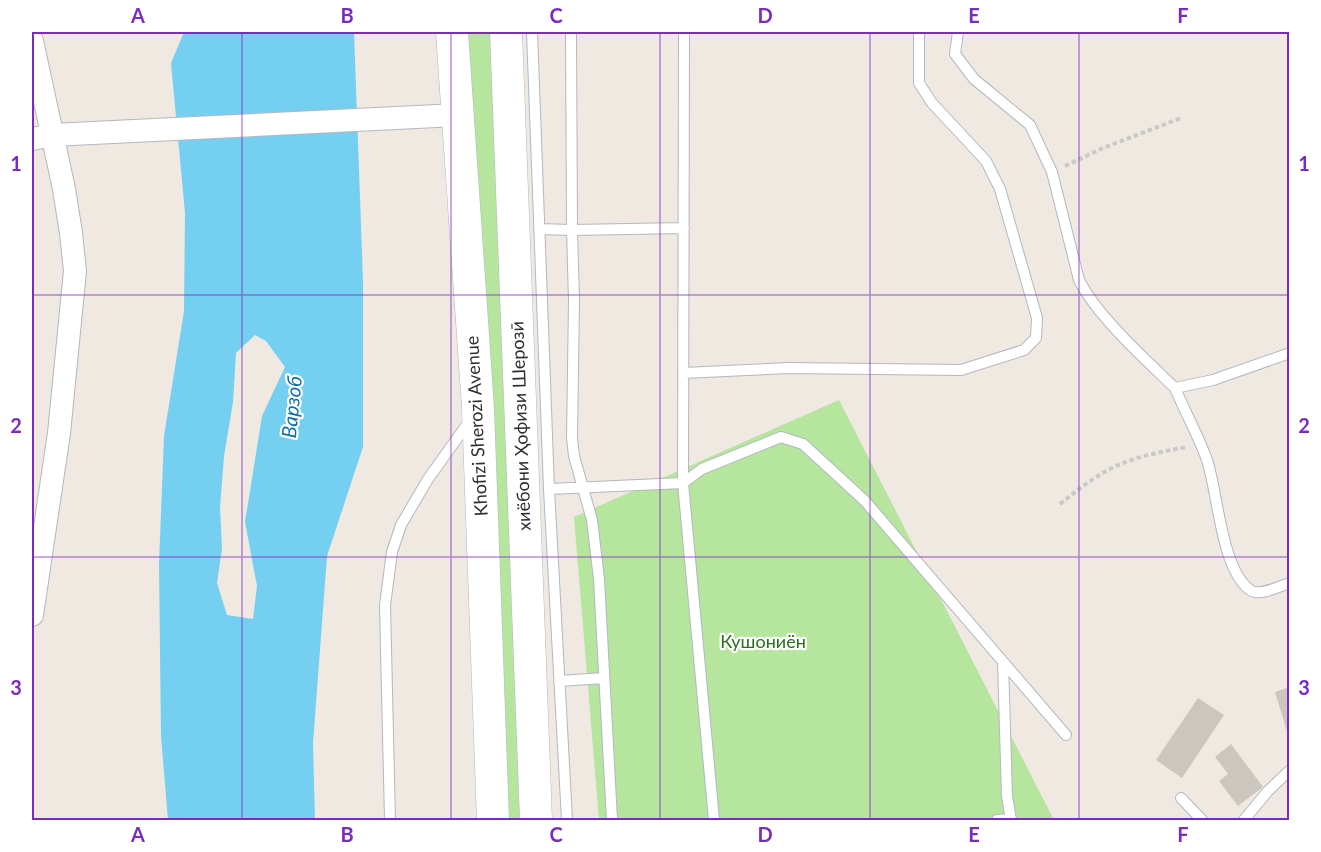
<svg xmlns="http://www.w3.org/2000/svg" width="1321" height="852" font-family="Lato,sans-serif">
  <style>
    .green { fill: #b6e59e }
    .water { fill: #75cff0; fill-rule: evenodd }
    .building { fill: #cbc7bf }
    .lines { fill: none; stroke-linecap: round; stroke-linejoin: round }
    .service-casing { stroke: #b4b7c1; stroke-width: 12 }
    .minor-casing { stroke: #b4b7c1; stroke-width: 24 }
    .secondary-casing { stroke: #b4b7c1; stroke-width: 33 }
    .path { stroke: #c9c9c9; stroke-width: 4; stroke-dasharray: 4.5 3; stroke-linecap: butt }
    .service { stroke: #fff; stroke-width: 10 }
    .minor { stroke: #fff; stroke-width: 22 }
    .secondary { stroke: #fff; stroke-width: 32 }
    .grid { fill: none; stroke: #7b2cbf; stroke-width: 1.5; stroke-opacity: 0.55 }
    .labels { text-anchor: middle; stroke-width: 4.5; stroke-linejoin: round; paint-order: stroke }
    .street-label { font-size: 18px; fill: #2e2e2e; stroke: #fff }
    .park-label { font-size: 18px; fill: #2c6e1b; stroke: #fff }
    .water-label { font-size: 20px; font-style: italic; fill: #0d6fa3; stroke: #fff }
    .neatline { fill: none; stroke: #7b2cbf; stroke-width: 2 }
    .grid-label { font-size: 20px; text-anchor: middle; font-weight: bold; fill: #7b2cbf }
  </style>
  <rect width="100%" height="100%" fill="#efe9e1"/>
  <path class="green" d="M459 32H498L527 820H493Z
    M839 400 1054 820H599L574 517Z"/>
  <path class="water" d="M184 32H354L363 281V447L327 556 313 743 315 820H168L161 736 159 564 164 436 184 311 185 213 171 63ZM255 335 266 341 285 367 262 416 245 522 257 586 253 619 227 615 217 583 222 548 220 507 224 456 233 402 236 353Z"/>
  <path class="building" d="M1290 687V738H1289L1275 692Z
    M1198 698 1224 715 1182 778 1156 760Z
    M1231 744 1263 787 1238 806 1219 781 1228 774 1215 757Z"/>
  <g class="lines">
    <defs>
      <path id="service" d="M532 32 549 489 567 820
        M571 32 572 230 574 301 572 438 574 456 592 520 599 579 612 820
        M684 32 683 483 714 820
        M958 32 955 54 974 79 1030 125 1052 172 1079 280C1097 316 1145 359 1175 388L1213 380 1290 353
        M539 229 572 230 684 228
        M683 373 788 368 961 370 1024 350 1036 338 1037 318 1000 189 986 161 932 103 919 83V32
        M1175 388C1185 412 1198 435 1207 460 1218 493 1221 569 1250 590 1260 597 1279 586 1290 583
        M549 489 683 483 702 469 781 437 803 444 865 501 1066 735
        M1003 662 1007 796 1011 820
        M559 681 604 678
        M1181 798 1202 820
        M390 820 385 605 392 552 401 525 428 479 471 419
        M997 820 1010 819
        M1244 820 1268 791 1290 770"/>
      <path id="minor" d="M32 41 64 189 71 233 75 271 59 433 32 615
        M32 139 52 135 457 115"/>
      <path id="secondary" d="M452 32 478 408 493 820
        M506 32 536 820"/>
    </defs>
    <use href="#service" class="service-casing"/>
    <use href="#minor" class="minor-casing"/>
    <use href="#secondary" class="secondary-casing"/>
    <path class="path" d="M1065 166 1103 148 1181 118
      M1060 504C1080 488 1100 472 1123 463 1143 455 1165 451 1187 447"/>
    <use href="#service" class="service"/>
    <use href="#minor" class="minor"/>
    <use href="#secondary" class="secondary"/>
  </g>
  <path class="grid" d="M242 32V820M451 32V820M660 32V820M870 32V820M1079 32V820M32 295H1290M32 557H1290"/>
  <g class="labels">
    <g class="street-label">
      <text transform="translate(477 426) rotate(-93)" y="6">Khofizi Sherozi Avenue</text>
      <text transform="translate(521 426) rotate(-92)" y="6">хиёбони Ҳофизи Шерозӣ</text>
    </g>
    <g class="park-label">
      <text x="763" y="648">Кушониён</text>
    </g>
    <g class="water-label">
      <text transform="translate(292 407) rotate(-84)" y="7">Варзоб</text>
    </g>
  </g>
  <rect width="1321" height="852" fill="none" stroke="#ffffff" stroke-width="66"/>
  <rect x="33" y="33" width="1255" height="786" class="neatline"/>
  <g class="grid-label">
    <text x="138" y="23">A</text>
    <text x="347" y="23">B</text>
    <text x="556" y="23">C</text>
    <text x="765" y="23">D</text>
    <text x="974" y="23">E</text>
    <text x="1183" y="23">F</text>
    <text x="16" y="171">1</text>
    <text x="1304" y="171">1</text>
    <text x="16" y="433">2</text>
    <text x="1304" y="433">2</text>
    <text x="16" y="695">3</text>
    <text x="1304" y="695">3</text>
    <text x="138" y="842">A</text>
    <text x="347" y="842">B</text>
    <text x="556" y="842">C</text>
    <text x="765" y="842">D</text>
    <text x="974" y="842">E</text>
    <text x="1183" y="842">F</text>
  </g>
</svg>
